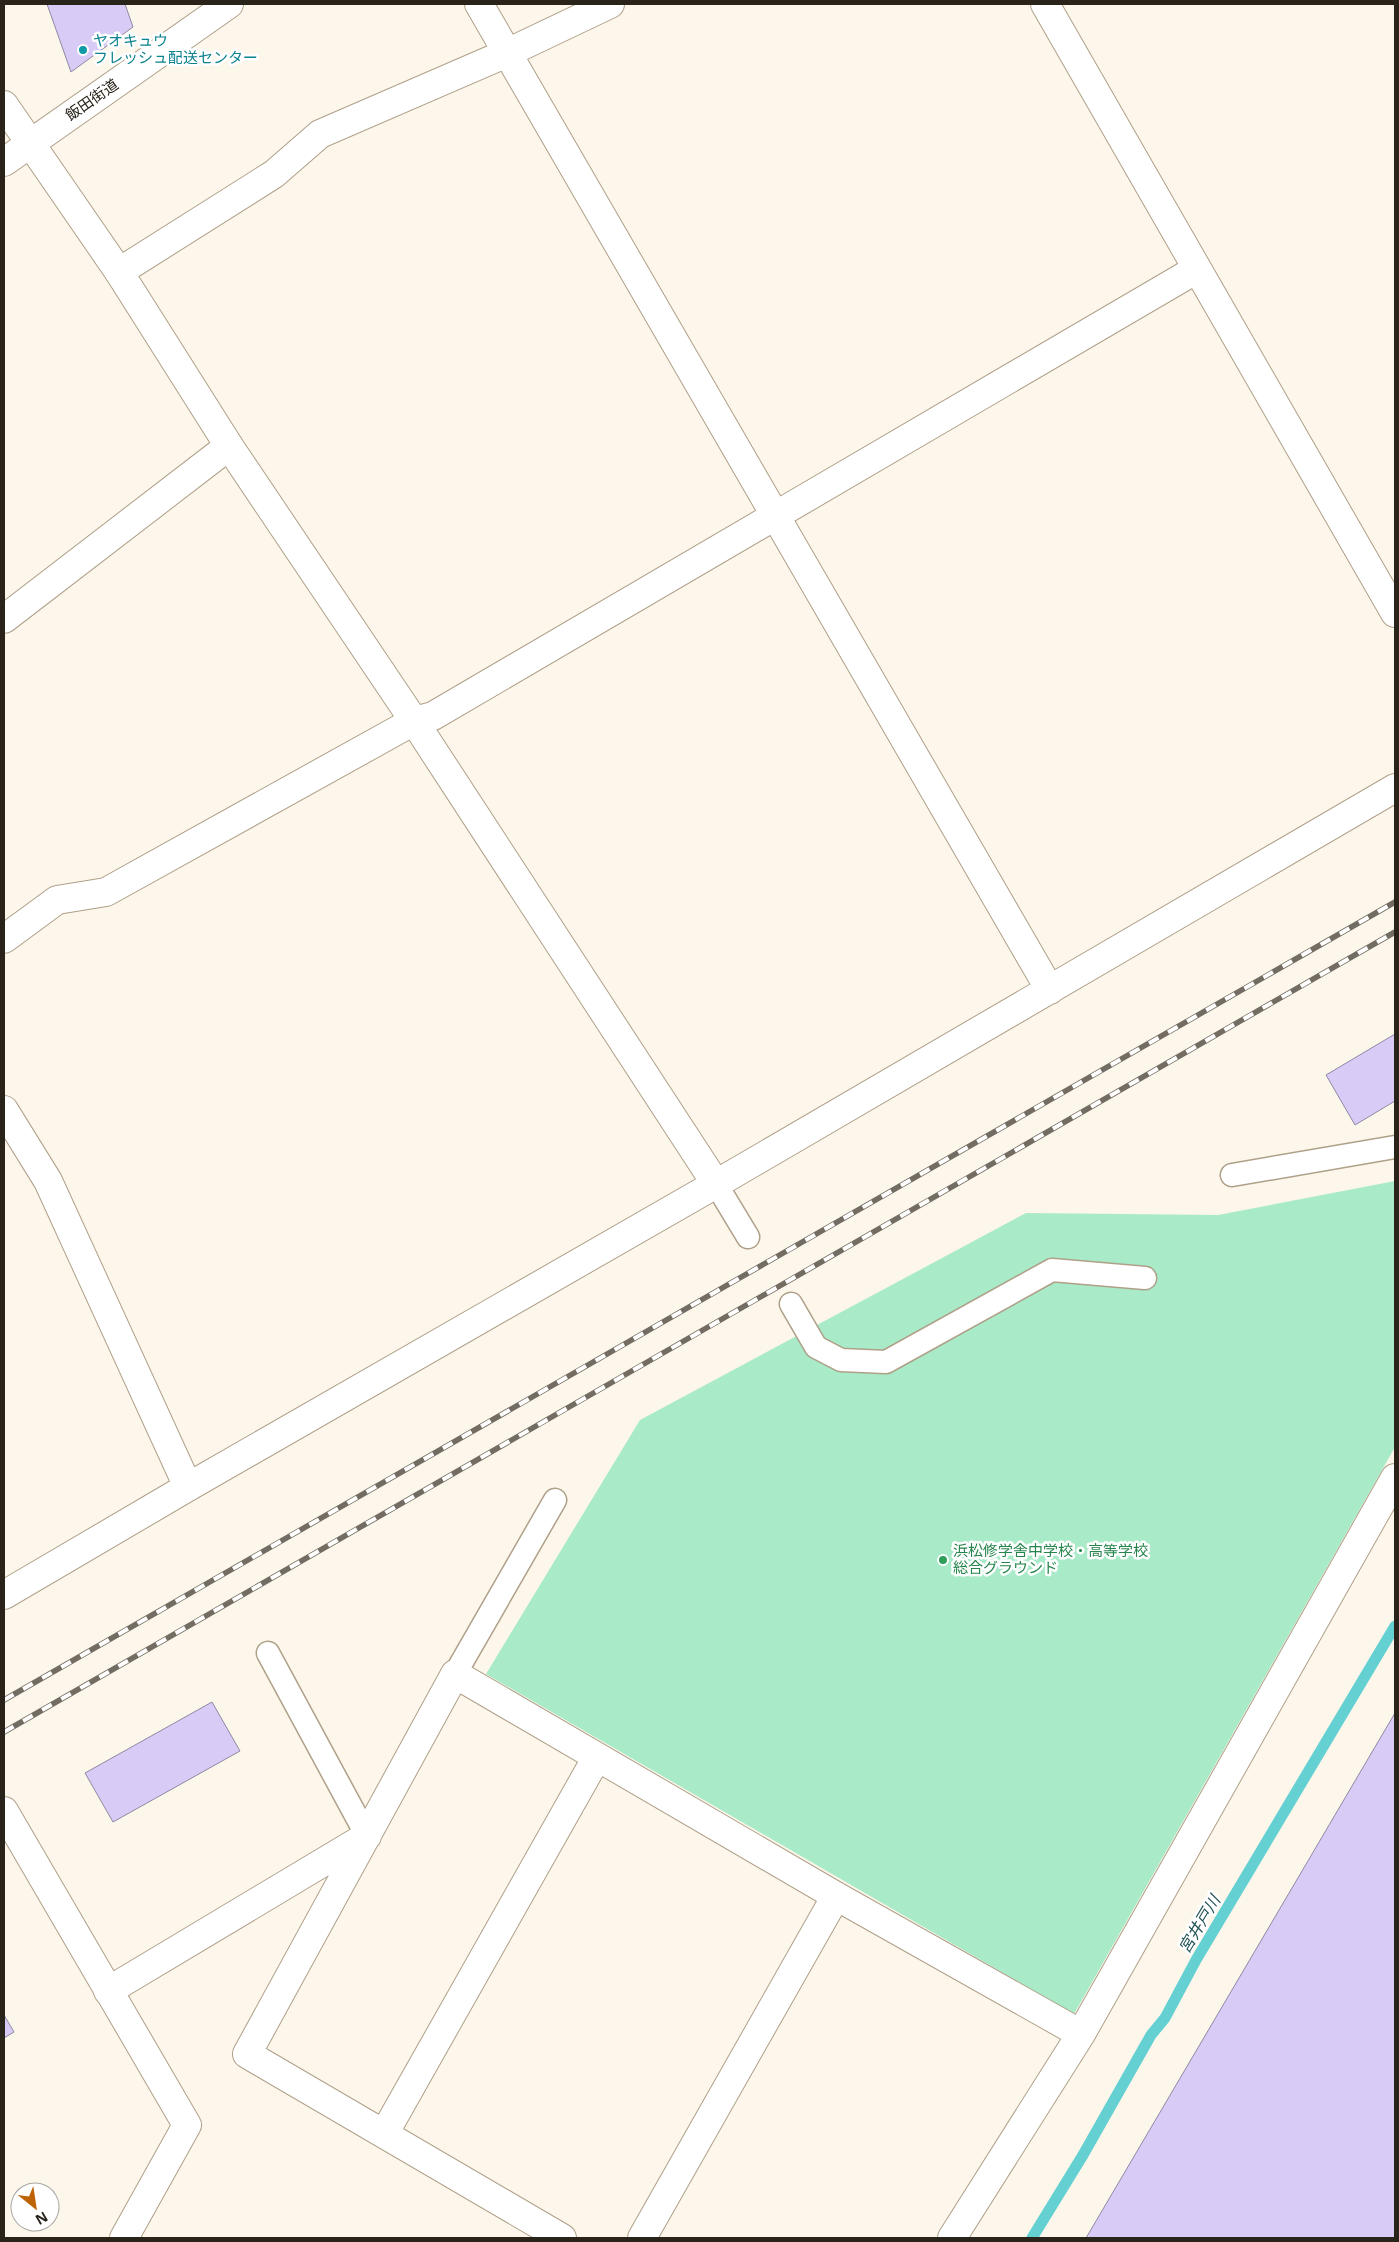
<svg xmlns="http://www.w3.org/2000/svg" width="1399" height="2242" font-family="'Open Sans','Noto Sans JP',sans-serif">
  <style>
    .green { fill: #a9eac9 }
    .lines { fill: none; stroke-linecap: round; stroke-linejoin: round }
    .stream { stroke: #64d0d2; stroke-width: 11 }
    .building { fill: #d8cbf6; stroke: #9088a2 }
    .service-casing { stroke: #afa088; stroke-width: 25 }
    .minor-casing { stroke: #afa088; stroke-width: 30 }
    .tertiary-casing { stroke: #afa088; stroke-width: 30 }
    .service { stroke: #fff; stroke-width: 22 }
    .minor { stroke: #fff; stroke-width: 28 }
    .tertiary { stroke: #fff; stroke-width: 28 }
    .rail-casing { stroke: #726c62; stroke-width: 5.5 }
    .rail { stroke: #fff; stroke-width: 4; stroke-dasharray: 11; stroke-linecap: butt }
    .culture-dot { fill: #0f9aa8; stroke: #fff; stroke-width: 2 }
    .leisure-dot { fill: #2e9e5b; stroke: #fff; stroke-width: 2 }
    .labels { text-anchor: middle; stroke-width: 5; stroke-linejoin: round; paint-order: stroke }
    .culture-label { font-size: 15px; fill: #0d838f; stroke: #fff; text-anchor: start }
    .street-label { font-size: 15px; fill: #29231a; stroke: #fff }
    .leisure-label { font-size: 15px; fill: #27864d; stroke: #fff; text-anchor: start }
    .water-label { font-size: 16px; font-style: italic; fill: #245455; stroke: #fff }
  </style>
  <rect width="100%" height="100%" fill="#fcf6eb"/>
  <path class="green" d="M1395 1181V1447L1074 2014 486 1674 640 1420 1026 1213 1218 1215Z"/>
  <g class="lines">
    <path class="stream" d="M1032 2238 1083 2155 1151 2035 1165 2018 1196 1960 1395 1626"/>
  </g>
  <path class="building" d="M47 4H125L133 27 71 72Z
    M1395 1034V1101L1355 1125 1326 1075Z
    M212 1702 240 1751 113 1822 85 1773Z
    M1395 1713V2238H1086Z
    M4 2015 14 2032 4 2038Z"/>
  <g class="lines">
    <defs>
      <path id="service" d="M1232 1175 1395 1147
        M716 1184 748 1237
        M791 1304 816 1347 841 1360 886 1362 1052 1270 1145 1278
        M268 1653 367 1836
        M455 1674 555 1500"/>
      <path id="minor" d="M479 4 1050 990
        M1045 4 1395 613
        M119 272 274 174 320 134 507 53 610 4
        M4 619 229 446
        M4 939 57 900 106 892 414 721 433 716 1197 269
        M4 1110 48 1181 188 1487
        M4 1595 188 1487 716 1184 1395 788
        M108 1991 367 1836
        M384 2134 597 1757
        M562 2238 247 2054 455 1674 836 1896 1081 2034
        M642 2238 836 1896
        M952 2238 1081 2034 1395 1478"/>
      <path id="tertiary" d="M4 105 119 272 229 446 414 721 716 1184
        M4 162 229 4
        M4 1811 187 2125 124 2238"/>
    </defs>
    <use href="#service" class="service-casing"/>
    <use href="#minor" class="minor-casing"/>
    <use href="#tertiary" class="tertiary-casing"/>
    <use href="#service" class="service"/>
    <use href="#minor" class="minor"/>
    <use href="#tertiary" class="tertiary"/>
    <defs>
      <path id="rail" d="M4 1700 1395 902
        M4 1732 1395 932"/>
    </defs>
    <use href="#rail" class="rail-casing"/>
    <use href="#rail" class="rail"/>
  </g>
  <circle class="culture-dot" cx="83" cy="50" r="5"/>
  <circle class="leisure-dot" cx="943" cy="1560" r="5"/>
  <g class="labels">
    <g class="culture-label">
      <text x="93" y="46">ヤオキュウ<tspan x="93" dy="17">フレッシュ配送センター</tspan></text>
    </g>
    <g class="street-label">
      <text transform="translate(92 100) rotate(-35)" y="5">飯田街道</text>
    </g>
    <g class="leisure-label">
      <text x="953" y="1556">浜松修学舎中学校・高等学校<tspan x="953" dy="17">総合グラウンド</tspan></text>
    </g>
    <g class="water-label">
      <text transform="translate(1199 1924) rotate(-59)" y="6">宮井戸川</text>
    </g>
  </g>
  <rect width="1399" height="2242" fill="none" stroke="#29231a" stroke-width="10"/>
  <g transform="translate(35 2207) rotate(150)"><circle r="24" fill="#ffffff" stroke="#a9a7a3"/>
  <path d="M0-4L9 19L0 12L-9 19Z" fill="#bd6305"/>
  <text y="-8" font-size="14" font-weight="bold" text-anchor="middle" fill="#29231a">N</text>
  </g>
</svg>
